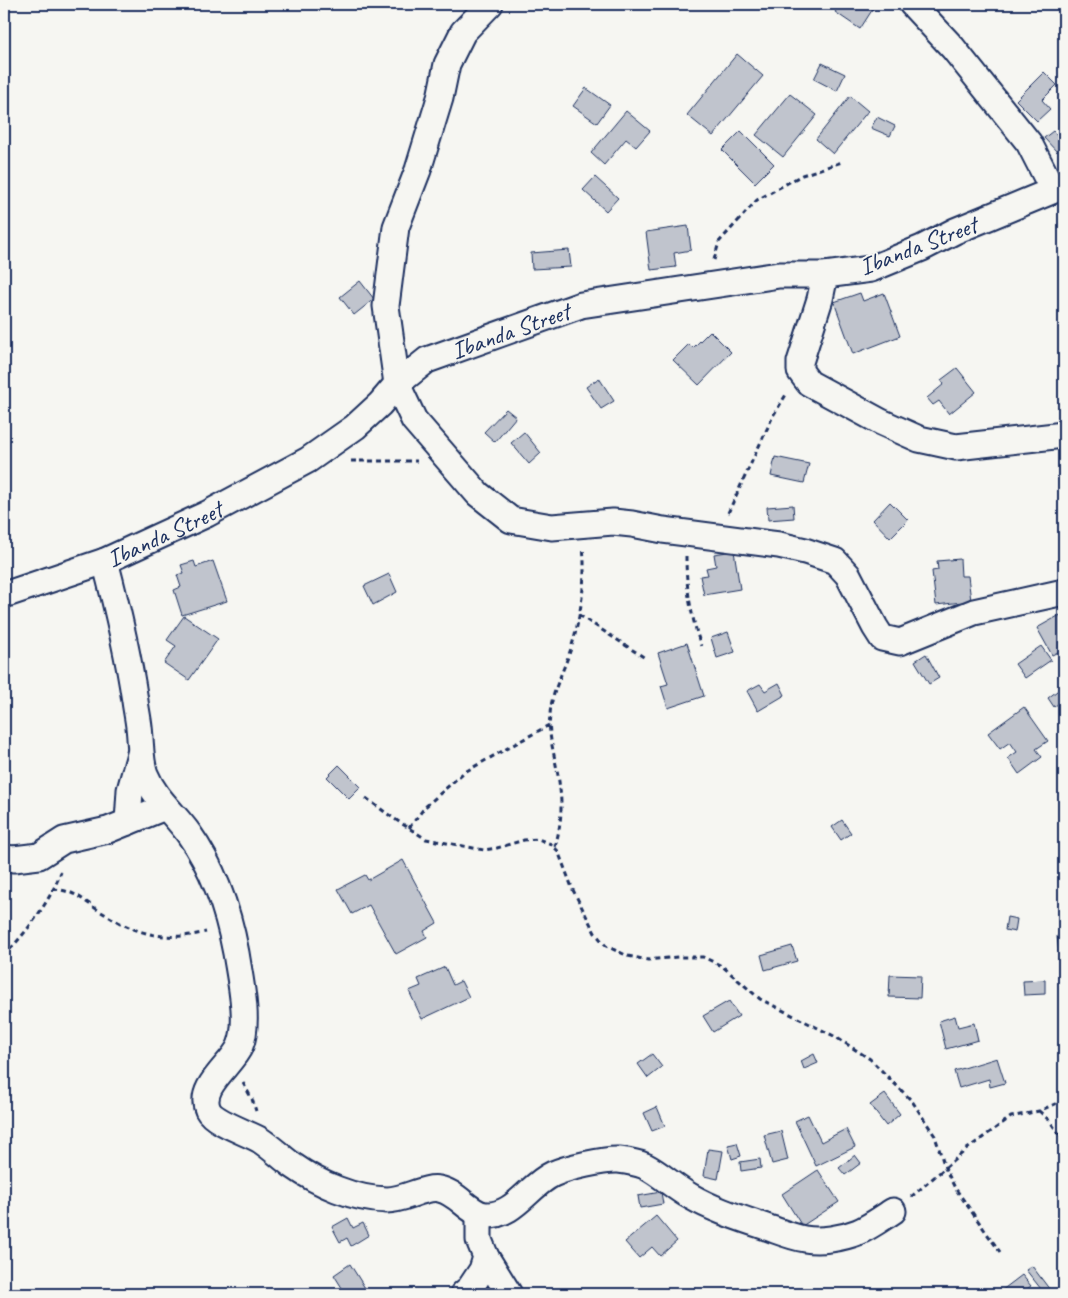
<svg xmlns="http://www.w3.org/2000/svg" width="1068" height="1298" font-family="Caveat,sans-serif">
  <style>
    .building { fill: #c0c4cd; stroke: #1b2f5e }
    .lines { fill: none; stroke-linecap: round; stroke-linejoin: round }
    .minor-casing { stroke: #1b2f5e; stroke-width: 29 }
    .path { stroke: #1b2f5e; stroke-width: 3; stroke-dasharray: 5 4; stroke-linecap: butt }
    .minor { stroke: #f6f6f2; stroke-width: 25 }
    .labels { text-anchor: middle; stroke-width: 4; stroke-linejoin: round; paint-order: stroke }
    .street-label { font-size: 25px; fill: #1b2f5e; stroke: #f6f6f2 }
  </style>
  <rect width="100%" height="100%" fill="#f6f6f2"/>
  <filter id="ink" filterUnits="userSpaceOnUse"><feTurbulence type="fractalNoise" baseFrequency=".02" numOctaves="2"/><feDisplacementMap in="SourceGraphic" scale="10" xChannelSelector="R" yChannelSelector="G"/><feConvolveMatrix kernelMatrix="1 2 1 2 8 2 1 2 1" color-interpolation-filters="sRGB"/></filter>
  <g filter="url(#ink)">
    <path class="building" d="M840 4H876L860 29 835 12Z
      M737 54 763 76 713 136 687 115Z
      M822 63 845 74 837 91 814 79Z
      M1044 72 1057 85 1042 100 1050 109 1037 121 1016 100Z
      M586 88 610 105 597 123 573 106Z
      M790 94 817 115 783 157 756 135Z
      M850 96 868 111 833 154 816 139Z
      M626 111 650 131 636 147 626 139 604 165 591 153Z
      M877 117 895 126 890 136 871 128Z
      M741 131 774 164 755 183 722 150Z
      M1053 131 1064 143 1057 152 1044 138Z
      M595 177 618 198 606 211 583 190Z
      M688 226 691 250 674 253 676 267 651 270 646 232Z
      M569 250 571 267 532 269 531 253Z
      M360 281 374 299 354 315 340 297Z
      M860 293 863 301 884 293 900 336 853 354 834 302Z
      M710 331 731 352 699 385 673 360 689 344 693 348Z
      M957 368 976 392 949 414 939 401 933 405 927 398 944 384 941 380Z
      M599 378 614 401 601 409 586 387Z
      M506 409 516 417 495 442 484 432Z
      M524 432 541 453 529 464 511 443Z
      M775 457 809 464 804 483 771 476Z
      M890 502 908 520 890 538 873 520Z
      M793 505 794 518 768 520 767 507Z
      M734 551 740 589 704 595 700 576 708 575 706 568 716 566 714 554Z
      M960 559 961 576H968L971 601 936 605 932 571 938 570 937 561Z
      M194 561 196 567 213 561 227 601 182 615 174 590 181 587 177 575 184 573 181 565Z
      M389 574 397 592 373 605 364 586Z
      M1060 615 1064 624V649L1052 655 1037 628Z
      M184 616 218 639 189 680 164 663 176 646 167 640Z
      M728 632 735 652 717 658 711 638Z
      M687 643 704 696 668 708 661 686 668 684 658 653Z
      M1041 646 1051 660 1025 678 1015 664Z
      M926 654 939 678 929 684 915 661Z
      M779 683 785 695 758 711 747 691 760 684 765 691Z
      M1061 688 1064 692V699L1054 707 1048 698Z
      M1024 707 1048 741 1036 749 1042 757 1019 774 1008 758 1017 752 1010 742 1000 749 988 733Z
      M339 765 361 787 349 799 327 777Z
      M842 820 851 833 841 840 832 827Z
      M403 860 437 923 424 931 427 937 396 954 369 905 352 914 338 889 365 875 368 880Z
      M1007 917 1017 919 1015 932 1005 930Z
      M1064 935V953L1059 954 1057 936Z
      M792 946 797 961 765 970 761 955Z
      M445 967 453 985 461 981 469 997 422 1019 409 991 421 986 418 979Z
      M890 975 921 976 920 998 889 997Z
      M1045 980V994L1024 995 1023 981Z
      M729 1001 739 1016 713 1032 703 1016Z
      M955 1016 958 1027 974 1023 978 1040 946 1049 939 1021Z
      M652 1054 662 1067 648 1078 638 1064Z
      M814 1054 818 1063 804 1069 801 1061Z
      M997 1058 1005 1083 990 1087 989 1079 959 1088 954 1071Z
      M885 1094 900 1114 886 1126 870 1105Z
      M657 1107 665 1126 652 1131 644 1113Z
      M808 1115 821 1142 846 1129 855 1147 816 1166 795 1121Z
      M781 1131 788 1160 772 1164 764 1135Z
      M737 1143 741 1156 732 1159 728 1145Z
      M708 1149 723 1151 718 1179 704 1176Z
      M855 1155 861 1163 845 1175 839 1168Z
      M760 1159 761 1168 741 1171 740 1162Z
      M818 1170 839 1202 802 1226 782 1194Z
      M661 1192 663 1204 640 1208 638 1196Z
      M656 1216 677 1241 660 1256 652 1247 639 1258 625 1242Z
      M348 1218 353 1228 363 1223 369 1235 351 1246 347 1238 340 1242 332 1227Z
      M350 1264 368 1293 367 1294H339L344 1291 334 1275Z
      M1032 1266 1053 1294H1035L1041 1289 1026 1270Z
      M1022 1275 1031 1286 1020 1294H997Z"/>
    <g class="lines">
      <defs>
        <g id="minor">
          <path d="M490 4 463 32 447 64 440 98 418 170 396 227 386 306 397 384 414 420 478 494 511 520 552 527 613 522 632 524 663 530 779 545 805 551 835 561 848 575 875 627 882 638 900 642 974 612 1064 592"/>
          <path d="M912 4 953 48 1029 143 1053 190"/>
          <path d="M825 275 820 299 800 362V371L809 383 881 422 919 439 956 447 1064 435"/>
          <path d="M105 561C117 607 128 653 135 701 136 709 138 718 139 727 141 743 140 760 145 774 155 799 174 813 189 834 214 869 228 910 236 953 240 979 250 1022 240 1046 232 1065 197 1087 208 1110 214 1122 248 1133 260 1140 272 1148 281 1157 292 1165 319 1184 353 1199 387 1200 405 1200 425 1186 439 1189 457 1192 469 1213 485 1215 514 1217 529 1185 553 1174 566 1168 605 1159 619 1160 627 1161 638 1163 645 1166 661 1174 675 1188 690 1196 714 1210 740 1218 766 1227 778 1231 792 1237 805 1239 820 1242 843 1238 858 1232 870 1227 882 1218 893 1211"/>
          <path id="s1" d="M4 595 105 561 207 514 308 460 355 427 380 404 397 384 427 360 581 305 779 275H825L871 269 922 248 955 231 1064 186"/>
          <path d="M128 822 130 790 140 754"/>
          <path d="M4 858 14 859 39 856 64 840 108 830 165 807"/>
          <path d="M486 1257 509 1294"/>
          <path d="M463 1294 470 1288 482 1270 486 1257 479 1240V1214"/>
        </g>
      </defs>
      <use href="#minor" class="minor-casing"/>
      <path class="path" d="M714 260 719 242 757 200 802 175 842 162
        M351 461H417
        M728 513 773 416 787 393
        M686 556C686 588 691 616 701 646
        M579 615 645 658
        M366 798 393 818 426 839 484 850 497 848 524 840 538 839 551 844 558 851 573 890 595 933 606 946 628 956 648 960 678 957H703L722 966 760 999 834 1036 870 1059 912 1101 935 1136 945 1168 955 1188 1000 1252
        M409 828 425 807 463 773 549 725
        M555 847C564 815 562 793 555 760 552 745 548 731 550 715 551 695 561 676 568 657 579 628 587 580 583 548
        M53 889C74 891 79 897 95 908 133 933 161 943 206 932
        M4 956C28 930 48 905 61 872
        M243 1083 252 1099 256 1111
        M1039 1111 1049 1120 1064 1141
        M911 1197 967 1149 1011 1117 1039 1111 1064 1100"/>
      <use href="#minor" class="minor"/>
    </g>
  </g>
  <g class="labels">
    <g class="street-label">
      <text transform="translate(918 245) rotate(-21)" y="9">Ibanda Street</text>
      <text dy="9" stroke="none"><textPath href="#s1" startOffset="578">Ibanda Street</textPath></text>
      <text dy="9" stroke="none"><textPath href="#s1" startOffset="172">Ibanda Street</textPath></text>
    </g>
  </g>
  <rect width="1068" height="1298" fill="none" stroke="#f6f6f2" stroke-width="20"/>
  <rect x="10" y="10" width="1048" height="1278" fill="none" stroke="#1b2f5e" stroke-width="2" filter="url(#ink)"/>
</svg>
